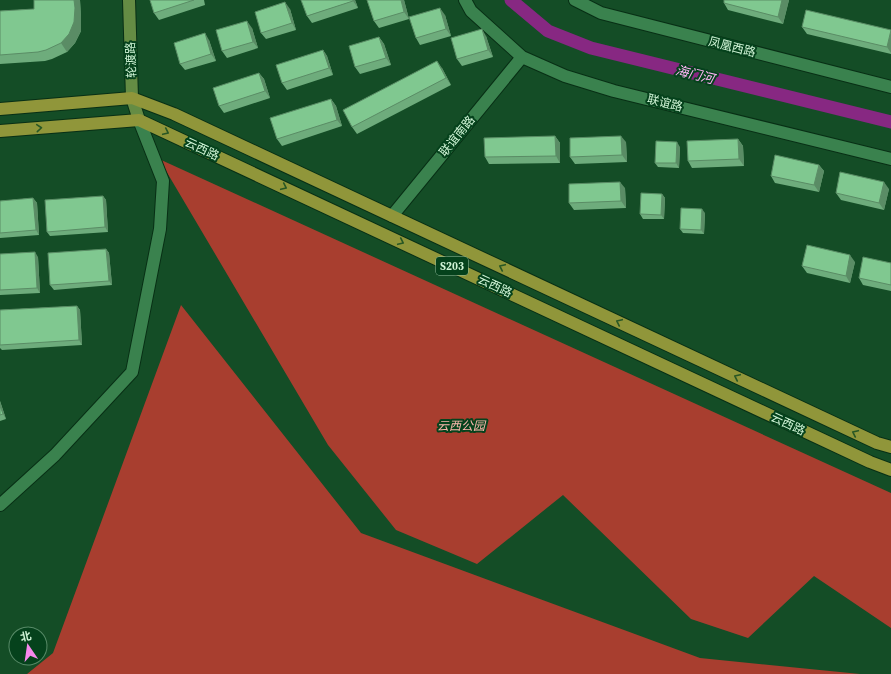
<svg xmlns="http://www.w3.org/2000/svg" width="891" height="674" font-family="'Source Serif 4','Noto Sans SC',serif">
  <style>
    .green { fill: #a83e2f }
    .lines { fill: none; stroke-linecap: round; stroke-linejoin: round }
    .canal { stroke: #872882; stroke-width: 13 }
    .street-casing { stroke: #082f15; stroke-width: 14 }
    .secondary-casing { stroke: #082f15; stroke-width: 14 }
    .primary-casing { stroke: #082f15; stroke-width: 14 }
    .street { stroke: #3a824e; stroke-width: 12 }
    .secondary { stroke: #658c44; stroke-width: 12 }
    .primary { stroke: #90963a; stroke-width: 12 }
    .wall { fill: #6eac7c }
    .shaded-wall { fill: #5a8c65 }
    .building { fill: #80c890; stroke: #5a8c65 }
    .oneway { stroke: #285724 }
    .labels { text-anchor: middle; stroke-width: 4; stroke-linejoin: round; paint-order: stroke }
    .shield { fill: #05421c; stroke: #94bf9f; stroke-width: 1 }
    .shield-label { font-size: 11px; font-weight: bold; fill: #d1f5d7 }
    .street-label { font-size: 12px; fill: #d1f5d7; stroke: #05421c }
    .park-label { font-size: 12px; font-style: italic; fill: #f9b7ac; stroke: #05421c }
    .water-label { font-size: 13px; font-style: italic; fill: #feb5f6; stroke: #05421c }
  </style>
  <rect width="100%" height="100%" fill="#144d26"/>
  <path class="green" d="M159 159 891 493V628L814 576 748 638 691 619 563 495 477 564 396 530 328 445Z
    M181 305 361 533 700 658 860 674H27L53 653Z"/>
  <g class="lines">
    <path class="canal" d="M511 0 548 31 591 48 891 122"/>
    <defs>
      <path id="street" d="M465 0 471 11 522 57 565 76 614 91 891 159
        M575 0 601 13 891 87
        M392 216 522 57
        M0 505 55 455 132 372 160 229 163 181 139 120"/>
      <path id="secondary" d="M129 0 132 98 139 120"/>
      <path id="primary" d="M0 109 132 98 174 114 877 443 891 447
        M0 131 139 120 870 462 891 470"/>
    </defs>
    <use href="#street" class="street-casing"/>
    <use href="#secondary" class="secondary-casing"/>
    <use href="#primary" class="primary-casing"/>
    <use href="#street" class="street"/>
    <use href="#secondary" class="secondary"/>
    <use href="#primary" class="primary"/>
  </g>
  <path class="wall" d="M34 0H80L81 17V31L75 43 67 52 52 59 45 61 0 64V11L34 9Z
    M150 0H204L205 5 159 20 154 13Z
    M355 0 358 8 312 23 307 16Z
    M367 0H404L409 19 379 28 374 21Z
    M724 0H789L783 24 728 10 724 3Z
    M290 9 296 30 266 39 261 33Z
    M445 15 451 36 420 45 416 38Z
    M802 27 891 30V54L807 34Z
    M252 28 258 48 227 58 222 51Z
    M486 36 493 57 462 66 457 59Z
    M379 37 384 44 391 65 360 74 355 67Z
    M209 40 216 61 185 70 180 64Z
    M323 50 327 56 333 75 287 90 282 83Z
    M442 68 451 85 357 134 352 127Z
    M259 73 264 79 270 98 224 113 219 106Z
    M331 99 336 106 342 126 282 146 277 139Z
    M555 136 560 143V163L489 164 485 157Z
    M738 139 743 146 744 166 692 168 688 161Z
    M626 142 627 162 575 164 570 157Z
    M680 147 679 168 658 167 655 163Z
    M819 165 824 171 819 192 775 183 771 176Z
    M625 188 626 208 574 210 569 203Z
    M889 189 884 210 841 200 836 193Z
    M662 194 665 198 664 219H643L640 214Z
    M103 196 106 200 108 232 50 236 47 232Z
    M33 198 37 203 39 235 0 238V201Z
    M705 213 704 234 683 233 680 229Z
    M106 249 109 253 112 285 54 290 50 285Z
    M0 254 38 257 40 293 0 295Z
    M855 262 850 283 807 273 802 266Z
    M891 263V291L863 285 859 278Z
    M77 306 80 310 82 345 2 350 0 348V310Z
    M0 401 6 419 0 421Z"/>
  <path class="shaded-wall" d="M74 0H80L81 17V31L75 43 67 52 61 43Z
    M353 0H355L358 8 353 1Z
    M401 0H404L409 19 404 12Z
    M782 0H789L783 24 778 17Z
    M285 2 290 9 296 30 292 23Z
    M440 8 445 15 451 36 446 29Z
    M247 21 252 28 258 48 253 42Z
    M482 29 486 36 493 57 488 50Z
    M891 30V53L887 47Z
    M205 33 209 40 216 61 211 54Z
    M379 37 384 44 391 65 386 58Z
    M323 50 327 56 333 75 329 68Z
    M437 61 442 68 451 85 446 78Z
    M259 73 264 79 270 98 265 91Z
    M331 99 336 106 342 126 337 120Z
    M555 136 560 143V163L556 156Z
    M621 136 626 142 627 162 622 155Z
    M738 139 743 146 744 166 739 159Z
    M677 142 680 147 679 168 676 163Z
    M819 165 824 171 819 192 814 185Z
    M620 182 625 188 626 208 621 201Z
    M884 182 889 189 884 210 879 203Z
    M662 194 665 198 664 219 661 215Z
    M103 196 106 200 108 232 105 227Z
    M33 198 37 203 39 235 36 230Z
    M702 209 705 213 704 234 701 230Z
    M106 249 109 253 112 285 109 281Z
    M35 252 38 257 40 293 37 288Z
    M850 255 855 262 850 283 846 276Z
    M77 306 80 310 82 345 79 340Z
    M0 401 6 419 3 414 0 406Z"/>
  <path class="building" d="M34 0H74L75 8 74 22 69 34 61 43 46 50 38 52 0 55V11L34 9Z
    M150 0H194L154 13Z
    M301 0H353V1L307 16Z
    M367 0H401L404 12 374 21Z
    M724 0H782L778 17 724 3Z
    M285 2 292 23 261 33 255 12Z
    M440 8 446 29 416 38 409 17Z
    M806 10 891 30 887 47 802 27Z
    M247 21 253 42 222 51 216 30Z
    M482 29 488 50 457 59 451 38Z
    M205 33 211 54 180 64 174 43Z
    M379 37 386 58 355 67 349 46Z
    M323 50 329 68 282 83 276 65Z
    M437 61 446 78 352 127 343 110Z
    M259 73 265 91 219 106 213 88Z
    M331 99 337 120 277 139 270 118Z
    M555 136 556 156 485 157 484 138Z
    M621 136 622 155 570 157V138Z
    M738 139 739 159 688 161 687 141Z
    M656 141 677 142 676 163H655Z
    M775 155 819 165 814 185 771 176Z
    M840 172 884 182 879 203 836 193Z
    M620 182 621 201 569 203V184Z
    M641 193 662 194 661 215 640 214Z
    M103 196 105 227 47 232 45 200Z
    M33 198 36 230 0 233V201Z
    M681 208 702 209 701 230 680 229Z
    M807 245 850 255 846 276 802 266Z
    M106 249 109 281 50 285 48 253Z
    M35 252 37 288 0 290V254Z
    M863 257 891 263V285L859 278Z
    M77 306 79 340 0 345V310Z
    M0 406 3 414 0 415Z"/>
  <defs><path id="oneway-chevron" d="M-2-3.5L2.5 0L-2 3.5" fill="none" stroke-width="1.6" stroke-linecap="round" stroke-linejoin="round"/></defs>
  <g class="oneway">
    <use href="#oneway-chevron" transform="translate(39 128) rotate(-5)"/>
    <use href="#oneway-chevron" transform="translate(166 132) rotate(25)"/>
    <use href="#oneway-chevron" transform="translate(284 187) rotate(25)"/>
    <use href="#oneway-chevron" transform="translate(401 242) rotate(25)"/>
    <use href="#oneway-chevron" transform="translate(502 267) rotate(-155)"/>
    <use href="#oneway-chevron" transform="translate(619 322) rotate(-155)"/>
    <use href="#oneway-chevron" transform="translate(737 377) rotate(-155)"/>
    <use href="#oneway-chevron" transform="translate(855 433) rotate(-155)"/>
  </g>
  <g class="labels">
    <rect class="shield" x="436" y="257" width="32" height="18" rx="3"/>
    <g class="shield-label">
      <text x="452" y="270">S203</text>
    </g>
    <g class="street-label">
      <text transform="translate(732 47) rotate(14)" y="4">凤凰西路</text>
      <text transform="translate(131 60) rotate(-92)" y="4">轮渡路</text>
      <text transform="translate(665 103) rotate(14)" y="4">联谊路</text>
      <text transform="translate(457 136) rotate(-51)" y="4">联谊南路</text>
      <text transform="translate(202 149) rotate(25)" y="4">云西路</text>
      <text transform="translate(495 286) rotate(25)" y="4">云西路</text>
      <text transform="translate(788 424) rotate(25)" y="4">云西路</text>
    </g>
    <g class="park-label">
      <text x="461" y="430">云西公园</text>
    </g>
    <g class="water-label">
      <text transform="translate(695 74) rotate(14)" y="5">海门河</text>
    </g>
  </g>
  <g transform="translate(28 646) rotate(347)"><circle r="19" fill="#05421c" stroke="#578a67"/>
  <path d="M0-3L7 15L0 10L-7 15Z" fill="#f688ed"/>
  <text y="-6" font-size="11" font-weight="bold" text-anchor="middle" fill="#d1f5d7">北</text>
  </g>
</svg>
